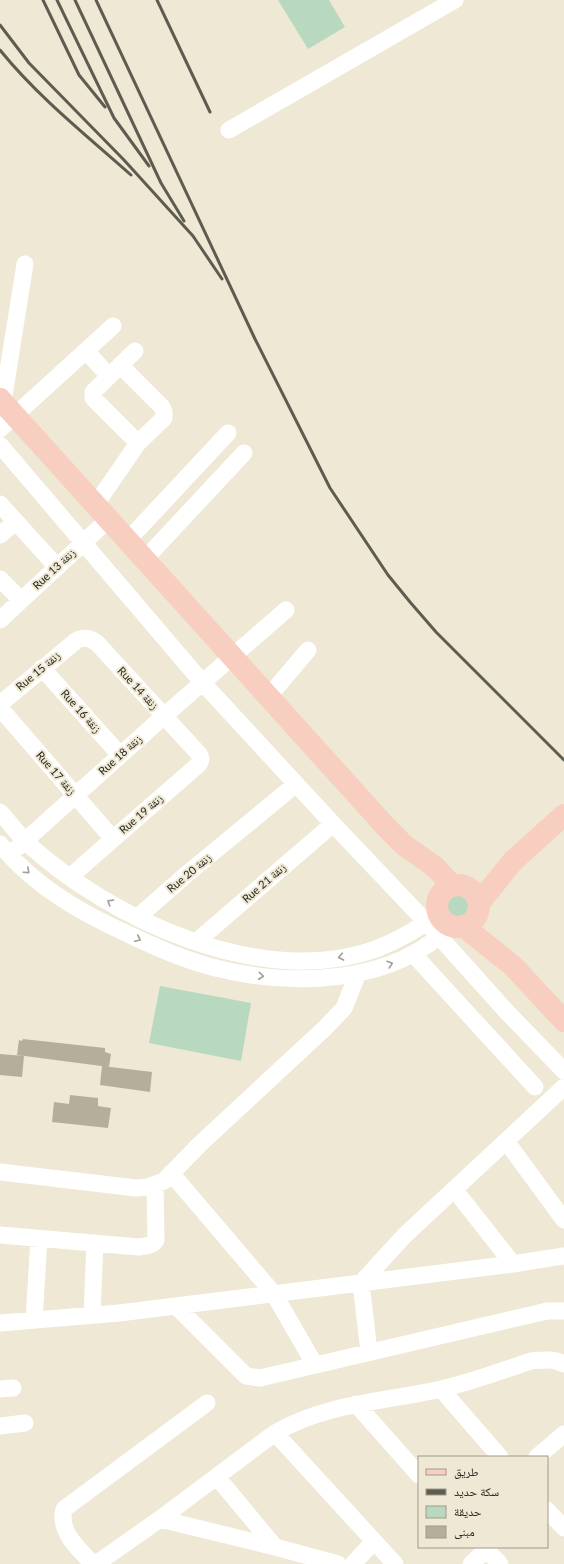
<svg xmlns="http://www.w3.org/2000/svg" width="564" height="1564" font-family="Lato,'Noto Naskh Arabic',sans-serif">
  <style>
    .green { fill: #b8d9c0 }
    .building { fill: #b4ae9b }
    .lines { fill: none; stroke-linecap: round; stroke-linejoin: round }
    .minor { stroke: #fff; stroke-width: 17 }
    .major { stroke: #f8cec0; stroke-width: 22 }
    .rail { stroke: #5e5b50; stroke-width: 3 }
    .oneway { stroke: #9f9e9a }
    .labels { text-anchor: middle; stroke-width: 4; stroke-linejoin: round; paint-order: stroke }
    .street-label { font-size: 11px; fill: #29271f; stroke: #eee8d4 }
  </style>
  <rect width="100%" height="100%" fill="#eee8d4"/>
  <path class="green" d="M278 0H329L345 27 308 49Z
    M460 891C474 894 478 908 469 919L450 920C444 914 439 902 447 896 451 893 456 892 460 891Z
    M160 986 251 1003 241 1061 149 1043Z"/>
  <path class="building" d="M23 1039 105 1048V1052L111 1054 109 1067 17 1055 19 1040 22 1041Z
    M0 1054 24 1056 22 1077 0 1075Z
    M102 1066 152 1072 150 1092 100 1085Z
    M70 1095 98 1098V1106L111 1108 108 1128 52 1122 54 1102 69 1104Z"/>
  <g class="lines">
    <path class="minor" d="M229 130 455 0
      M86 351 109 376
      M135 351 93 392V398L138 443
      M3 402 25 264
      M0 429 113 326
      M0 445 202 682 333 824 427 923 506 1011 564 1071
      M0 504 57 567
      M96 504 138 443 164 418V412L162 407 120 365
      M0 535 15 522
      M128 540 228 433
      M144 560 244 453
      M0 579 21 600
      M0 620 109 519
      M42 668 120 755
      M269 696 308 650
      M0 704 77 640C86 637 90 638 97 643L199 754 201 759 199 764 113 839 70 877
      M0 708 113 839
      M0 812C9 822 17 833 26 842 109 919 262 990 376 949 399 940 420 928 439 913
      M0 844C34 886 81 913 130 935 159 949 189 962 220 969 295 987 395 984 451 925
      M17 848 164 716 286 610
      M138 917 188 873 296 784
      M196 942 333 824
      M415 956 535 1087
      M506 1141 564 1220
      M0 1172 136 1188 148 1187 164 1181 200 1144 325 1028 344 1008 358 973
      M171 1173 274 1294 315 1365
      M454 1189 513 1264
      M0 1235 139 1247C146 1246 152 1246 156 1240L155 1185
      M176 1306 246 1376 260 1378 547 1311H564
      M92 1315 95 1243
      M34 1320 39 1239
      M0 1323 119 1313 513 1264 564 1256
      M369 1352 361 1283 405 1235 564 1087
      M0 1389 13 1388
      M441 1389 500 1457
      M356 1404 419 1475
      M0 1426 25 1423
      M275 1433 395 1564
      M537 1457 564 1434
      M217 1477 275 1547
      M547 1510 564 1528
      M160 1519 275 1547 338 1564
      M484 1547 500 1564
      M93 1564C79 1549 58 1532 64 1509L207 1403
      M96 1564 160 1519 275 1433C326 1403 384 1402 441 1389 472 1382 501 1371 531 1361 543 1360 553 1358 564 1364
      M353 1564 374 1541
      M471 1564 489 1547"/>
    <path class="major" d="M0 399 386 827 404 845 435 867 453 886
      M437 906a21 21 0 1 1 42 0a21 21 0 1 1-42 0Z
      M479 903 513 861 564 815
      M463 926 513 966 564 1021"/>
    <path class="rail" d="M43 0 79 75 105 107
      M57 0 114 118 149 166
      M75 0 161 183 184 221
      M96 0 255 339 330 488 388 575 410 602 436 632 564 760
      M157 0 210 112
      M0 25 29 63 124 160 193 236 222 279
      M0 50C38 97 86 135 131 175"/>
  </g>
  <defs><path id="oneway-chevron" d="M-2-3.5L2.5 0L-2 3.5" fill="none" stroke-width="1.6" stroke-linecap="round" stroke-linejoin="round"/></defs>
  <g class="oneway">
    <use href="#oneway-chevron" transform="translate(27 871) rotate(42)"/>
    <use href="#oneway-chevron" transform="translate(110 902) rotate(-148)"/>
    <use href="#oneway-chevron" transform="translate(138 939) rotate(25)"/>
    <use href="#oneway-chevron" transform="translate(341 957) rotate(169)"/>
    <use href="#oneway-chevron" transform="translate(390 964) rotate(-19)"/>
    <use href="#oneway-chevron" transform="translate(261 976) rotate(6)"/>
  </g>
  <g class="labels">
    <g class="street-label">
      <text transform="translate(54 569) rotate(-43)" y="4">Rue 13 زنقة</text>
      <text transform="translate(38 671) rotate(-40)" y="4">Rue 15 زنقة</text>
      <text transform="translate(138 688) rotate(47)" y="4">Rue 14 زنقة</text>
      <text transform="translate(81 711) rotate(48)" y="4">Rue 16 زنقة</text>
      <text transform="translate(120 755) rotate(-42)" y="4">Rue 18 زنقة</text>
      <text transform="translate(56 773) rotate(49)" y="4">Rue 17 زنقة</text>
      <text transform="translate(141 814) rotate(-41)" y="4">Rue 19 زنقة</text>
      <text transform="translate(189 873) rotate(-40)" y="4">Rue 20 زنقة</text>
      <text transform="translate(264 883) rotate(-41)" y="4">Rue 21 زنقة</text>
    </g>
  </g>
  <rect x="418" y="1456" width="130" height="92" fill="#eee8d4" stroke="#9f9b8c"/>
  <rect x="426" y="1469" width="20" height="6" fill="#f8cec0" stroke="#9f9b8c"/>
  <text x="454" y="1476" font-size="12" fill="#29271f">طريق</text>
  <rect x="426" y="1489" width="20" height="6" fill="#5e5b50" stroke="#9f9b8c"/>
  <text x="454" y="1496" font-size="12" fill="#29271f">سكة حديد</text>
  <rect x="426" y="1506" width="20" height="12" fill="#b8d9c0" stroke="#9f9b8c"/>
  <text x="454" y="1516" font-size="12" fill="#29271f">حديقة</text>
  <rect x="426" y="1526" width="20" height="12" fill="#b4ae9b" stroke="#9f9b8c"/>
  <text x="454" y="1536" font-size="12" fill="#29271f">مبنى</text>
</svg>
